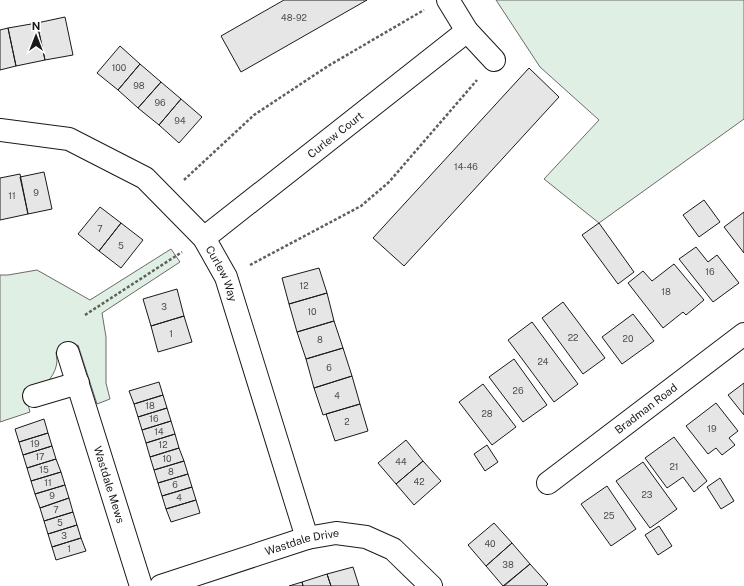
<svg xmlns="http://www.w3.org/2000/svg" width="744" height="586" font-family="'Public Sans',sans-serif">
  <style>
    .green { fill: #e0efe3; stroke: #6a6a6a }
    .building { fill: #e6e6e6; stroke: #1a1a1a }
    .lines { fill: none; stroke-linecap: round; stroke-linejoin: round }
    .minor-casing { stroke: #1a1a1a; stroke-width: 24 }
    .path { stroke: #5f5f5f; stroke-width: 2.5; stroke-dasharray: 3 2; stroke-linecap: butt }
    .minor { stroke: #fff; stroke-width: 22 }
    .labels { text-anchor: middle; stroke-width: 3; stroke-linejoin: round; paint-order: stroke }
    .number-label { font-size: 9px; fill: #4d4d4d }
    .street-label { font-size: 11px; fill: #1a1a1a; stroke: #fff }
  </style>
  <rect width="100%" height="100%" fill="#fff"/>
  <path class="green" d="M496 0H744V119L599 223 544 179 599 120 540 67Z
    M171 249 180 262 102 313 106 337V383L110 399 97 404 78 345 56 352C56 355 57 358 57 361 56 374 47 386 34 389 31 389 27 389 24 389L30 412 0 422V275H8L37 270 90 300Z"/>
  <path class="building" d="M284 0H367L241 72 221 36Z
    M65 17 73 55 45 60 37 23Z
    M37 23 45 60 16 66 8 28Z
    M8 28 16 66 0 70V30Z
    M120 46 140 64 118 90 97 73Z
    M140 64 161 82 138 108 118 90Z
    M529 68 559 97 404 266 373 238Z
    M161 82 181 99 159 125 138 108Z
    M181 99 202 117 179 143 159 125Z
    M44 172 52 209 28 214 20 177Z
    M20 174 28 214 0 220V178Z
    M704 200 720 222 699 237 683 215Z
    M100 207 121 223 99 251 78 234Z
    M744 212V253L724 227Z
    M121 223 143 240 121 268 99 251Z
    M599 223 634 272 618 284 582 235Z
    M696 247 708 262 717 255 739 283 713 302 679 259Z
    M674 264 704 300 686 315 683 312 663 328 628 283 643 271 652 281Z
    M319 268 327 293 289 304 282 278Z
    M177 289 184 316 151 326 143 299Z
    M327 293 334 321 297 332 289 304Z
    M563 302 605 358 583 374 542 318Z
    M633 314 654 341 622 364 602 337Z
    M184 316 192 342 158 352 151 326Z
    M334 321 343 348 306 359 297 332Z
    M532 322 578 384 554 402 508 340Z
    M343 348 352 376 314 388 306 359Z
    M514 359 547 405 523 422 489 377Z
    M352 376 360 404 323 415 314 388Z
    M159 382 163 395 134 404 129 391Z
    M744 383V415L728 395Z
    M483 384 516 427 492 445 459 402Z
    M163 395 167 408 138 417 134 404Z
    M716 403 738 431 729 438 735 445 722 455 716 448 708 454 686 426Z
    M360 404 368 431 335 441 326 414Z
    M167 408 171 421 142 430 138 417Z
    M44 419 48 433 19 442 15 429Z
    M171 421 175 434 146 443 142 430Z
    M48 433 52 446 23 455 19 442Z
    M175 434 179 448 150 457 146 443Z
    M674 437 707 481 694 492 683 477 667 488 645 458Z
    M406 440 423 461 396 484 378 463Z
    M487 445 498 462 485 471 474 454Z
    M52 446 56 459 27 468 23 455Z
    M179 448 184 461 154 470 150 457Z
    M56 459 61 472 31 481 27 468Z
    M184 461 188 474 158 483 154 470Z
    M423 461 441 481 414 505 396 484Z
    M643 462 677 509 650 528 616 481Z
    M61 472 65 485 35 494 31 481Z
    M188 474 192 487 162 496 158 483Z
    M720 478 734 501 721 509 707 487Z
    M65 485 69 498 40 508 35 494Z
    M607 486 636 529 611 546 581 504Z
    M192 487 196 500 166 509 162 496Z
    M69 498 73 512 44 521 40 508Z
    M196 500 200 513 171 522 166 509Z
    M73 512 77 525 48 534 44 521Z
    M494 523 512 543 486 566 468 545Z
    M77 525 81 538 52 547 48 534Z
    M659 526 672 546 658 555 645 535Z
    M81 538 86 551 56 560 52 547Z
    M512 543 530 564 503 586 486 566Z
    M530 564 548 584 546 586H504Z
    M353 567 359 586H331L327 574Z
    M327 574 331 586H303L302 582Z
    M302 582 303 586H289Z"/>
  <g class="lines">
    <defs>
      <g id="minor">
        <path d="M448 0 467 31 494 60"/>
        <path id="s1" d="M0 130 69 139 145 178 204 238 226 277 307 538"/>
        <path id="s2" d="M204 238 467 31"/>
        <path id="s3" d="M68 353 141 586"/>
        <path d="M34 396 78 383"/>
        <path id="s4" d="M548 483 744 334"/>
        <path id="s5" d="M161 586 307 538 336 533 366 537 393 549 431 586"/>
      </g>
    </defs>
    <use href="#minor" class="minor-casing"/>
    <path class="path" d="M184 180 254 115 328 66 424 10
      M250 265 361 206 389 182 477 80
      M85 315 182 252"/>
    <use href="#minor" class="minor"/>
  </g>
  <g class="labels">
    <g class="number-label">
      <text x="294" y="21">48-92</text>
      <text x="119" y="71">100</text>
      <text x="139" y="89">98</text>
      <text x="160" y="106">96</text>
      <text x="180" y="124">94</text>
      <text x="466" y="170">14-46</text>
      <text x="36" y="196">9</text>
      <text x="12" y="199">11</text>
      <text x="100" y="232">7</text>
      <text x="121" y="249">5</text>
      <text x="710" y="275">16</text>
      <text x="304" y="289">12</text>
      <text x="666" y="295">18</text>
      <text x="164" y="310">3</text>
      <text x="312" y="315">10</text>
      <text x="171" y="337">1</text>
      <text x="573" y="341">22</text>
      <text x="628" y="342">20</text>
      <text x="320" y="343">8</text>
      <text x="543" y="365">24</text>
      <text x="329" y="371">6</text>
      <text x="518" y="394">26</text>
      <text x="337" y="399">4</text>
      <text x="150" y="409">18</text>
      <text x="487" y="417">28</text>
      <text x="154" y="422">16</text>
      <text x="347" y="425">2</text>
      <text x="712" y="432">19</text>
      <text x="159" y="435">14</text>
      <text x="35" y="447">19</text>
      <text x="163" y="448">12</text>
      <text x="40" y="460">17</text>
      <text x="167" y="462">10</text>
      <text x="401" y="465">44</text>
      <text x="674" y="470">21</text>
      <text x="44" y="473">15</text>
      <text x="171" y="475">8</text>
      <text x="419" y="485">42</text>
      <text x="48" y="486">11</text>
      <text x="175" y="488">6</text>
      <text x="647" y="498">23</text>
      <text x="52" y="499">9</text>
      <text x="179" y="501">4</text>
      <text x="56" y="513">7</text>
      <text x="609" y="519">25</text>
      <text x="60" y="526">5</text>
      <text x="64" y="539">3</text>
      <text x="490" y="547">40</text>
      <text x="69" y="552">1</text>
      <text x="508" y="568">38</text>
    </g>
    <g class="street-label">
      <text dy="4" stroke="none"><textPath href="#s2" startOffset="167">Curlew Court</textPath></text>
      <text dy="4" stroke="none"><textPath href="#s1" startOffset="279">Curlew Way</textPath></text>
      <text dy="4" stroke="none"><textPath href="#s4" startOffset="123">Bradman Road</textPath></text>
      <text dy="4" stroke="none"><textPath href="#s3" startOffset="138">Wastdale Mews</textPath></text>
      <text dy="4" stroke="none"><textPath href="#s5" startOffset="148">Wastdale Drive</textPath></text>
    </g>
  </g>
  <g transform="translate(36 36)" stroke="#ffffff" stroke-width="3" paint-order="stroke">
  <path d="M0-3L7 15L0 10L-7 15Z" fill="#1a1a1a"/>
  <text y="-6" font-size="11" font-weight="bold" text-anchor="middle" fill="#1a1a1a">N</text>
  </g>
</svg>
